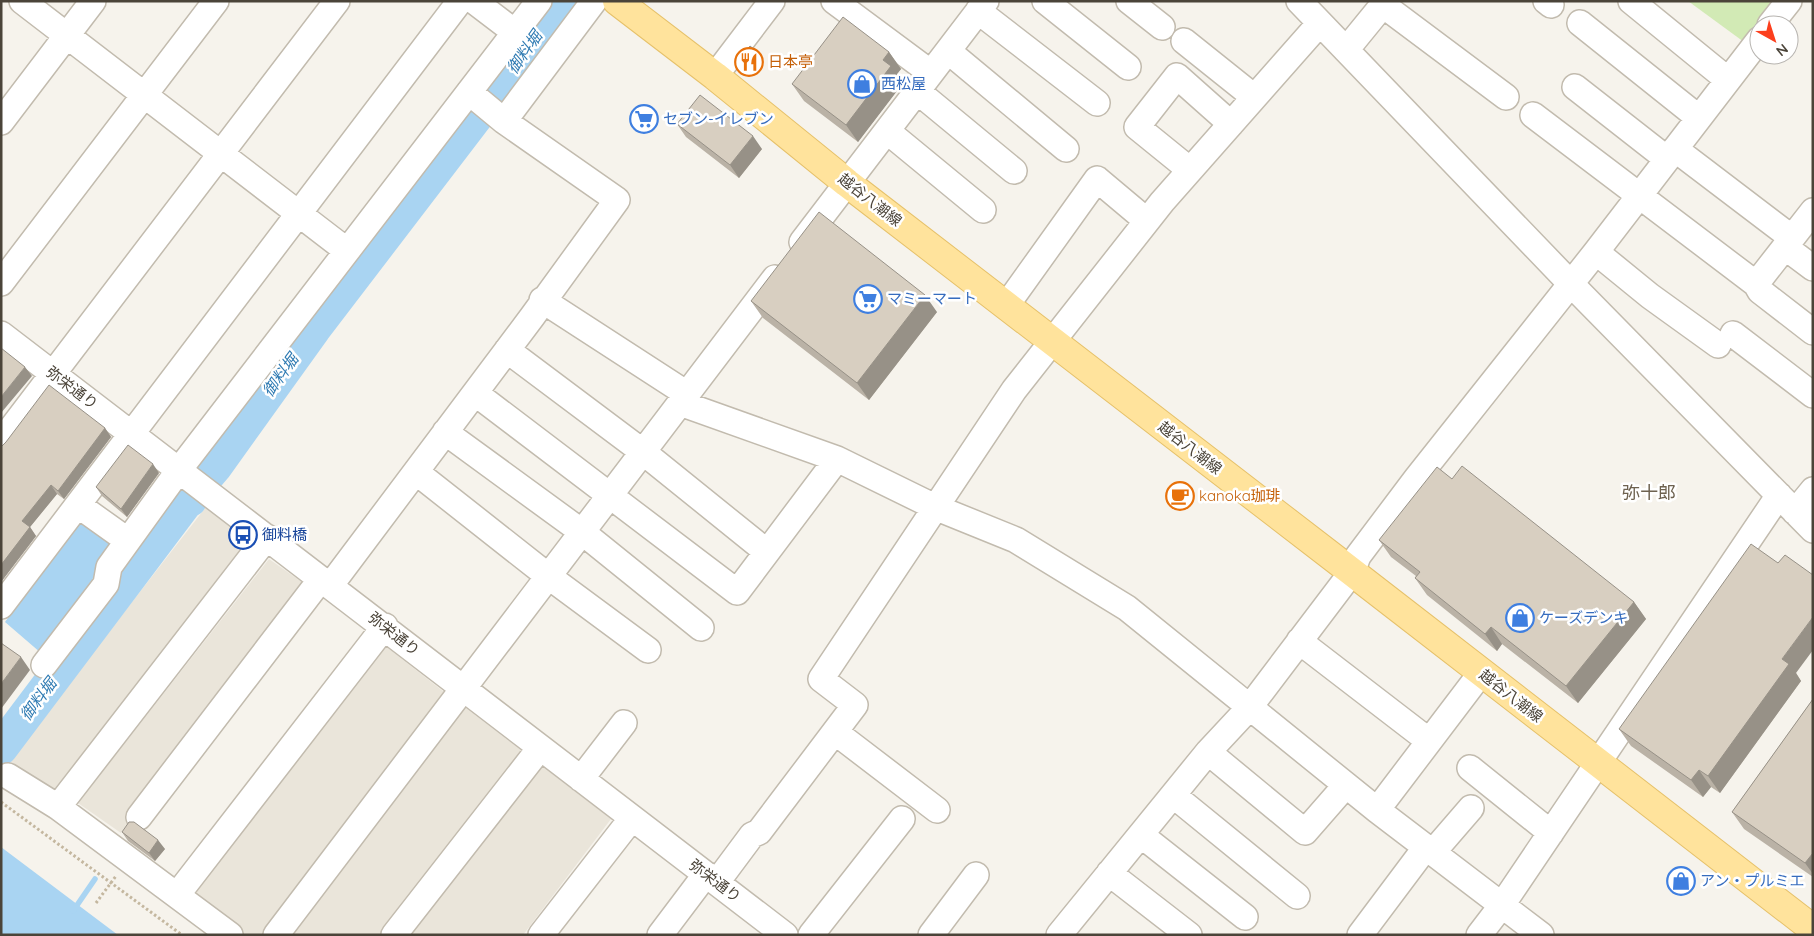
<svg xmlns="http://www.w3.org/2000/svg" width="1814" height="936" font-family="Quicksand,'Noto Sans JP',sans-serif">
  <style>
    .residential { fill: #eae5da }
    .green { fill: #d2eab5 }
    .water { fill: #a9d4f2 }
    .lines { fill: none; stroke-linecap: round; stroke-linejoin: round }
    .stream { stroke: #a9d4f2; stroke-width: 5.5 }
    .river { stroke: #a9d4f2; stroke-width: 34 }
    .minor-casing { stroke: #c2bbae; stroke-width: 28 }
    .major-casing { stroke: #e6c16a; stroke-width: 30 }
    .path { stroke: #c4b79f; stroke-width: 3; stroke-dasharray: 2.5 2.5; stroke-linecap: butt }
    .minor { stroke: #fff; stroke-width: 25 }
    .major { stroke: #ffe39c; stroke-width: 28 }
    .wall { fill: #bab2a6 }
    .shaded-wall { fill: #979187 }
    .building { fill: #d8cfc1; stroke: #979187 }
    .labels { text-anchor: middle; stroke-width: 5; stroke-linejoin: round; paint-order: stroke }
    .food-label { font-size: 15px; fill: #c56008; stroke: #fff; text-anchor: start }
    .shop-label { font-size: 15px; fill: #366cbe; stroke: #fff; text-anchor: start }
    .street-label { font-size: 15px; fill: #4b4439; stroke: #fff }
    .transit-label { font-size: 15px; fill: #164399; stroke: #fff; text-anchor: start }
    .water-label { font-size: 16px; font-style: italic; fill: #2e7ab2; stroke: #fff }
    .quarter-label { font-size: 18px; fill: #6e6250; stroke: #fff }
  </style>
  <rect width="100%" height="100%" fill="#f6f3ec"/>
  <path class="residential" d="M206 507 254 543 63 800 9 760Z
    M269 559 309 587 121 833 78 803Z
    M384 645 444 692 263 935H243L190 894Z
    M462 705 611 819 523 935H283Z"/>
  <path class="green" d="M1688 1H1775L1744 42Z"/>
  <path class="water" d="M85 512 121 538 41 653 5 622Z
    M1 847 118 935H1Z"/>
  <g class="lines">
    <path class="stream" d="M73 911 95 879"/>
    <path class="river" d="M1 748 187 501 190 500 192 494 215 467 314 329 521 58 559 1"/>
    <defs>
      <path id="minor" d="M22 1 346 250
        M474 1 516 33
        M834 1 931 73
        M1045 1 1128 67
        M1129 1 1162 27
        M1299 1 1571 284 1813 530
        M1546 1 1551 5
        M1631 1 1728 80
        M1383 5 1506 97
        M978 11 1097 103
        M1580 23 1699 118
        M1770 25 1789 1
        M1184 41 1254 97
        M1346 50 1386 1
        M948 51 1066 149
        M715 76 772 1
        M1575 87 1667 159
        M917 91 1014 171
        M1533 115 1756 284 1760 291 1813 332
        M504 121 594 1
        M1 122 93 1
        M887 131 983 210
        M1675 149 1792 238
        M1190 170 1137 127 1177 76 1231 124
        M802 242 986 1
        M1785 247 1813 268
        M1596 252 1650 296 1718 345
        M1 283 216 1
        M1756 284 1813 211
        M542 300 687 394
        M1006 306 1097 179 1147 221
        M1 334 785 935
        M1733 334 1813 395
        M507 350 643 452 767 552
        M475 393 737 592 837 459
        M680 403 837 459 937 508 1016 540 1127 608 1377 810 1541 935
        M445 432 582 532 701 628
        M1 442 337 1
        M416 472 548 576 648 650
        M78 505 127 540
        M1795 512 1813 490
        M330 586 532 317 617 200 504 121 469 92
        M1 606 460 1
        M1299 641 1429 741
        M44 665 106 584 109 567 179 470 539 1
        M835 732 937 810
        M1470 768 1551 833
        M8 776 58 807 230 935
        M581 779 624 723
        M1346 785 1305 832 1208 752 1249 708 1352 572 1358 556 1416 479 1596 252 1759 40
        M1173 795 1297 896
        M58 807 267 537
        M1377 810 1481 673
        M139 817 321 579
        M1141 835 1245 917
        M1433 852 1471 808
        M1109 873 1189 935
        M717 882 752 835 759 832 855 705 821 679 1014 390 1162 202 1320 23
        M177 895 385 626
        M276 935 775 278
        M394 935 540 748
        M541 935 632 818
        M660 935 706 874
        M811 935 902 819
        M931 935 976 875
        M1059 935 1208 752
        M1360 935 1426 847
        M1479 935 1502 905 1779 495"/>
      <path id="major" d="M617 1 715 76 847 183 1352 572 1813 929"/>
    </defs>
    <use href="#minor" class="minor-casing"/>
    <use href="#major" class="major-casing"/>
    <path class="path" d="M1 802 182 935
      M96 903 116 876"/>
    <use href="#minor" class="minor"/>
    <use href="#major" class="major"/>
  </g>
  <path class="wall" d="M889 52 901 69 897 74 903 83 858 142 804 101 792 84Z
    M760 54 763 59 749 76 740 68 736 63Z
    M677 124 762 149 739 178 686 137Z
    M751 301 937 312 869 400 763 318Z
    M105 428 111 437 64 499 57 494 30 527 36 536 1 582V447Z
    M159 473 127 517 102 496 96 487Z
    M1452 479 1634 602 1646 619 1578 703 1502 644 1497 651 1427 595 1415 578 1416 576 1391 557 1379 540Z
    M1796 673 1801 681 1720 793 1711 787 1703 797 1631 746 1619 729Z
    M1813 699V877L1744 829 1732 812Z
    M122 832 165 849 155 861 128 841Z"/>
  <path class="shaded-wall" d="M889 52 901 69 897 74 903 83 858 142 846 125 883 60Z
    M760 54 763 59 749 76 746 71Z
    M753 136 762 149 739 178 730 165Z
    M925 295 937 312 869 400 857 383Z
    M25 367 32 376 1 413V397Z
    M105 428 111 437 64 499 58 491Z
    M153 464 159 473 127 517 121 509Z
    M51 485 57 494 30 527 36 536 1 582V565L22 521Z
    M1634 602 1646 619 1578 703 1566 686Z
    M1813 617V650L1796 673 1801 681 1720 793 1708 776 1782 659Z
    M1491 627 1502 644 1497 651 1485 634Z
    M21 657 30 670 1 709V684Z
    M1699 770 1711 787 1703 797 1691 780Z
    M158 840 165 849 155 861 149 853Z
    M1813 853V874L1805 863Z"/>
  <path class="building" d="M843 17 889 52 883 60 891 66 846 125 792 84Z
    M750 46 760 54 746 71 736 63Z
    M700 95 753 136 730 165 677 124Z
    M819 212 925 295 857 383 751 301Z
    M1 348 25 367 1 397Z
    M49 385 105 428 58 491 51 485 22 521 30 527 1 565V447L6 442Z
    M128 445 153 464 121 509 96 487Z
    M1462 466 1634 602 1566 686 1491 627 1485 634 1415 578 1420 572 1379 540 1437 467 1452 479Z
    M1751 544 1778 563 1785 555 1813 575V617L1782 659 1789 664 1708 776 1699 770 1691 780 1619 729Z
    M1 643 21 657 1 684Z
    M1813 699V853L1805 863 1732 812Z
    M129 822H134L158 840 149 853 122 832Z"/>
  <defs>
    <symbol id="restaurant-ring" viewBox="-11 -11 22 22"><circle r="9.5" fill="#fff" stroke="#e8710a" stroke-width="1.5"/><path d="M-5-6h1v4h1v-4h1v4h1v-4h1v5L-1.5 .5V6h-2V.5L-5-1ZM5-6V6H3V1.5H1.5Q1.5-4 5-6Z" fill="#e8710a"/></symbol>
    <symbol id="shop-ring" viewBox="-11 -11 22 22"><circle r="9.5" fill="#fff" stroke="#3f7fe0" stroke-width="1.5"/><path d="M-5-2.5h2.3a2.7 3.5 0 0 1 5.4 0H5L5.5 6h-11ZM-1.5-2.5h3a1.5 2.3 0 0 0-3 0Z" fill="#3f7fe0"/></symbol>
    <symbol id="supermarket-ring" viewBox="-11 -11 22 22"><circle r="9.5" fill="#fff" stroke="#3f7fe0" stroke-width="1.5"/><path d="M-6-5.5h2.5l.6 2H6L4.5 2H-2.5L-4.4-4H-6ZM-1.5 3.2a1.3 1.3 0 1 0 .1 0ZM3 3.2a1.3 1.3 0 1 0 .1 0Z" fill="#3f7fe0"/></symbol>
    <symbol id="cafe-ring" viewBox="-11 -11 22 22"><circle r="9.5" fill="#fff" stroke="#e8710a" stroke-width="1.5"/><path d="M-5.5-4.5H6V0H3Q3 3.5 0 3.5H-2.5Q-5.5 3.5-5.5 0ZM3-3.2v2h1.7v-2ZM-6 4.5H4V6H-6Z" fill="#e8710a"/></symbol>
    <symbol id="bus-ring" viewBox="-11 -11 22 22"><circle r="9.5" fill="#fff" stroke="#1a4fb4" stroke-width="1.5"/><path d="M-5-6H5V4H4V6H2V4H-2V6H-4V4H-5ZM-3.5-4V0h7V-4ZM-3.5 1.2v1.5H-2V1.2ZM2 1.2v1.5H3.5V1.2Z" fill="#1a4fb4"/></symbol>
  </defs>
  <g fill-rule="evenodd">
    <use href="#restaurant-ring" x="733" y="46" width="32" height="32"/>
    <use href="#shop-ring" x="846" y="68" width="32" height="32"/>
    <use href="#supermarket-ring" x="628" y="103" width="32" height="32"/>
    <use href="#supermarket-ring" x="852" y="283" width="32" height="32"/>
    <use href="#cafe-ring" x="1164" y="480" width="32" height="32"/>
    <use href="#bus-ring" x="227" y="519" width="32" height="32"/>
    <use href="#shop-ring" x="1504" y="602" width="32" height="32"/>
    <use href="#shop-ring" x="1665" y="865" width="32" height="32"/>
  </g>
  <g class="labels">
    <g class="food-label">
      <text x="768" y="67">日本亭</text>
      <text x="1199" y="501">kanoka珈琲</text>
    </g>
    <g class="shop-label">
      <text x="881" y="89">西松屋</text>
      <text x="663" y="124">セブン-イレブン</text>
      <text x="887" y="304">マミーマート</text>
      <text x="1539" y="623">ケーズデンキ</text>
      <text x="1700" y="886">アン・プルミエ</text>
    </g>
    <g class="street-label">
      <text transform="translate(870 200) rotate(38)" y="5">越谷八潮線</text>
      <text transform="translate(72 388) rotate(37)" y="5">弥栄通り</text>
      <text transform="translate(1190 448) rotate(38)" y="5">越谷八潮線</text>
      <text transform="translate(394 634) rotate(38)" y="5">弥栄通り</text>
      <text transform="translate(1511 696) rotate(38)" y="5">越谷八潮線</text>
      <text transform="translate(715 881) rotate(37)" y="5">弥栄通り</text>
    </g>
    <g class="transit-label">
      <text x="262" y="540">御料橋</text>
    </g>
    <g class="water-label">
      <text transform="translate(524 52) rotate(-55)" y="6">御料堀</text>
      <text transform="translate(280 375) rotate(-54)" y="6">御料堀</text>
      <text transform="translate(38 699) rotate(-53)" y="6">御料堀</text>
    </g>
    <g class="quarter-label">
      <text x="1649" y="499">弥十郎</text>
    </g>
  </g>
  <rect width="1814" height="936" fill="none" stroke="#4b4439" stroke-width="5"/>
  <g transform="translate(1774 40) rotate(141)"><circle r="24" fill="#ffffff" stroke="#b7b4b0"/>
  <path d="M0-4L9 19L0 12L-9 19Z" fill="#fc3f1d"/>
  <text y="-8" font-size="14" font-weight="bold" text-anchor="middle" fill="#4b4439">N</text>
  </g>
</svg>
